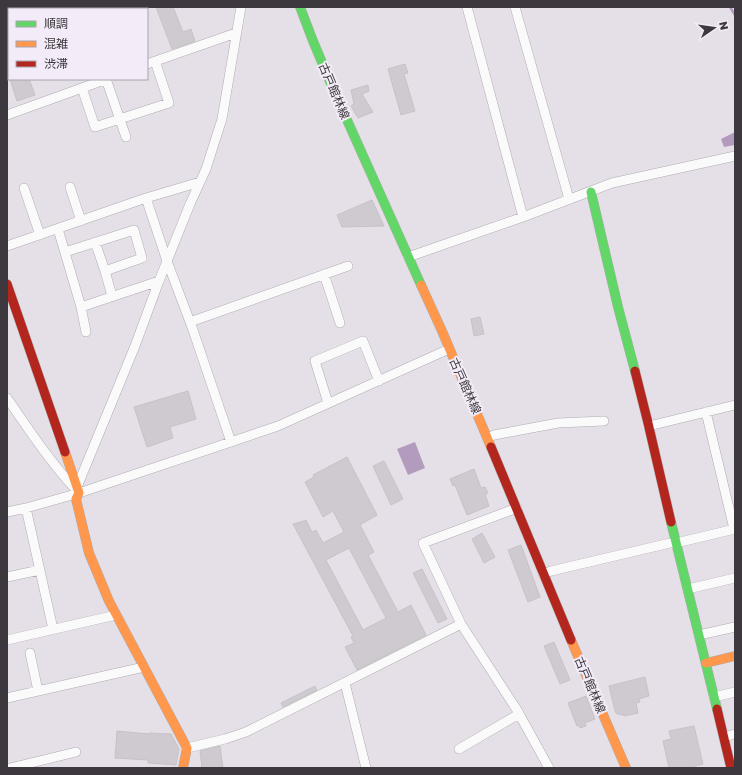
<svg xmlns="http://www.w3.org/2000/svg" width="742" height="775" font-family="'Golos Text','Noto Sans JP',sans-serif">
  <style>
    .water { fill: #b39bbe }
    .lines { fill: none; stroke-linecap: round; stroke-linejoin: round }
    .stream { stroke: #b39bbe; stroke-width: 2.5 }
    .building { fill: #cecacf; stroke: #c6c2c8; fill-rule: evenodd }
    .street-casing { stroke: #afacb1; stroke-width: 10 }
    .fast-casing { stroke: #afacb1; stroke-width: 10 }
    .slow-casing { stroke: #afacb1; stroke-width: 10 }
    .jam-casing { stroke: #afacb1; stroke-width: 10 }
    .street { stroke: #fbfafb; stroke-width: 9 }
    .fast { stroke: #63d668; stroke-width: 9 }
    .slow { stroke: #ff974d; stroke-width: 9 }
    .jam { stroke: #b3261e; stroke-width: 9 }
    .labels { text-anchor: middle; stroke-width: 4; stroke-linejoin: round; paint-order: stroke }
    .street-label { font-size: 12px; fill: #3c383d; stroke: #f3ebf7 }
  </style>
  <rect width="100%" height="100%" fill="#e5e0e7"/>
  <path class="water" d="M735 132V145L724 147 721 139Z
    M415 442 425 468 408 475 397 449Z"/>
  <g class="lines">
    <path class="stream" d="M730 7 735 15"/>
  </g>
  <path class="building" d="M156 7H173L183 32 191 29 195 41 172 49Z
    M405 64 408 73 404 74 415 111 401 115 388 69Z
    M10 79H29L35 95 17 101Z
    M368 85 369 91 362 94 373 112 358 118 351 106 354 104 351 90Z
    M372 200 384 226 342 227 337 215Z
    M480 317 484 334 474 336 471 319Z
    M188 391 196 419 170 427 173 438 147 447 134 407Z
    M347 457 377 515 360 525 374 552 368 555 398 612 411 605 426 635 357 670 345 647 354 643 351 637 353 636 293 524 301 522 306 520 312 532 316 530 323 543 344 532 333 511 323 517 305 482 314 477 313 475ZM349 548 386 618 363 630 326 560Z
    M384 461 403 499 391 505 373 466Z
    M474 469 481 488 485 487 488 493 485 494 489 506 467 515 455 485 453 486 450 479Z
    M482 533 495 557 484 563 472 539Z
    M521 545 540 597 528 602 508 550Z
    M422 569 447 619 438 623 413 573Z
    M554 642 570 680 560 684 544 646Z
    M645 677 649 696 639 699 640 702 636 703 638 713 624 716V715L617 714 615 711 609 686Z
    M315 686 317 690 283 707 281 703Z
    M586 696 595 719 585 723 586 726 580 728 579 725 577 726 568 703Z
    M694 726 703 764 688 768H669L663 741 671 739 669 731Z
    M117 731 149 734V733L171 734 179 749 176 765 148 763V760L115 758Z
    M220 746 223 768H202L200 751Z"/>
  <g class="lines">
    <defs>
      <path id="street" d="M467 7 523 217
        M515 7 569 199
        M147 64 236 33
        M106 79 126 137
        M82 88 95 127 169 103 155 61
        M7 115 107 79
        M70 187 81 221
        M24 188 40 235
        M146 198 167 261 193 330 231 442
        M58 229 81 307 86 332
        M95 242 105 271
        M7 246 146 198 200 182
        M65 252 134 230 142 258 105 271 112 296
        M408 257 523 217 612 183 735 156
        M324 274 340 323
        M81 307 159 281
        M190 322 348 266
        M7 398C29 430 51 463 77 491
        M328 403 315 361 363 341 379 381
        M706 412 734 529
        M649 426 735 405
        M488 438 494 435 558 423 604 421
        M77 487 135 346 159 281 190 204 206 169 222 119 241 7
        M26 508 53 629
        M517 508 423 543 461 624 517 710 549 768
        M7 512 26 508 79 493 278 426 449 349
        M543 574 551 571 670 543H676L735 529
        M7 577 40 570
        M688 589 735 578
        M699 635 735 627
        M7 640 116 615
        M30 653 38 691
        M345 683 366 768
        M714 697 735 692
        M7 698 144 667
        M724 737 735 734
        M187 748 225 739 246 732 461 624
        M459 749 519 714
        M10 768 76 752"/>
      <path id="fast" d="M300 7 313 41 334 91 421 285
        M591 192 618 307 635 371
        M671 522 717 709"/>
      <path id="slow" d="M421 285 442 331 491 447
        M65 452 79 493 76 499 89 553 109 601 187 748 183 768
        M571 640 626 768
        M706 663 735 656"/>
      <path id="jam" d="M7 284 65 452
        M635 371 648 423 671 522
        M491 447 571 640
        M717 709 731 768"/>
    </defs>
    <use href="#street" class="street-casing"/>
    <use href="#fast" class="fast-casing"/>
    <use href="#slow" class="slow-casing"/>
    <use href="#jam" class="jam-casing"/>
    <use href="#street" class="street"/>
    <use href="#fast" class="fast"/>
    <use href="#slow" class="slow"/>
    <use href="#jam" class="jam"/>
  </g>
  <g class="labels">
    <g class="street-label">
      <text transform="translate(334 91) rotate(67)" y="4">古戸館林線</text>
      <text transform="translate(465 386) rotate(66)" y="4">古戸館林線</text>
      <text transform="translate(590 685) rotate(67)" y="4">古戸館林線</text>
    </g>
  </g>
  <rect width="742" height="775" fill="none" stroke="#3c383d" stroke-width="16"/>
  <rect x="8" y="8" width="140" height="72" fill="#f3ebf7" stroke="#aaa3ad"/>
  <rect x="16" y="21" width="20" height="6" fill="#63d668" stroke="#aaa3ad"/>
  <text x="44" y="28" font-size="12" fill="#3c383d">順調</text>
  <rect x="16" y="41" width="20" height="6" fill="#ff974d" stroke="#aaa3ad"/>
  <text x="44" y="48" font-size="12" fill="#3c383d">混雑</text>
  <rect x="16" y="61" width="20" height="6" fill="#b3261e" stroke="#aaa3ad"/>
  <text x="44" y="68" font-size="12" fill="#3c383d">渋滞</text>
  <g transform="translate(714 28) rotate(77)" stroke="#f3ebf7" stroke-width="3" paint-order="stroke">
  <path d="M0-3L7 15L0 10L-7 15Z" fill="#3c383d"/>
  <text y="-6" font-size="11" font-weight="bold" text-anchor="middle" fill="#3c383d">N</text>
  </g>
</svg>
